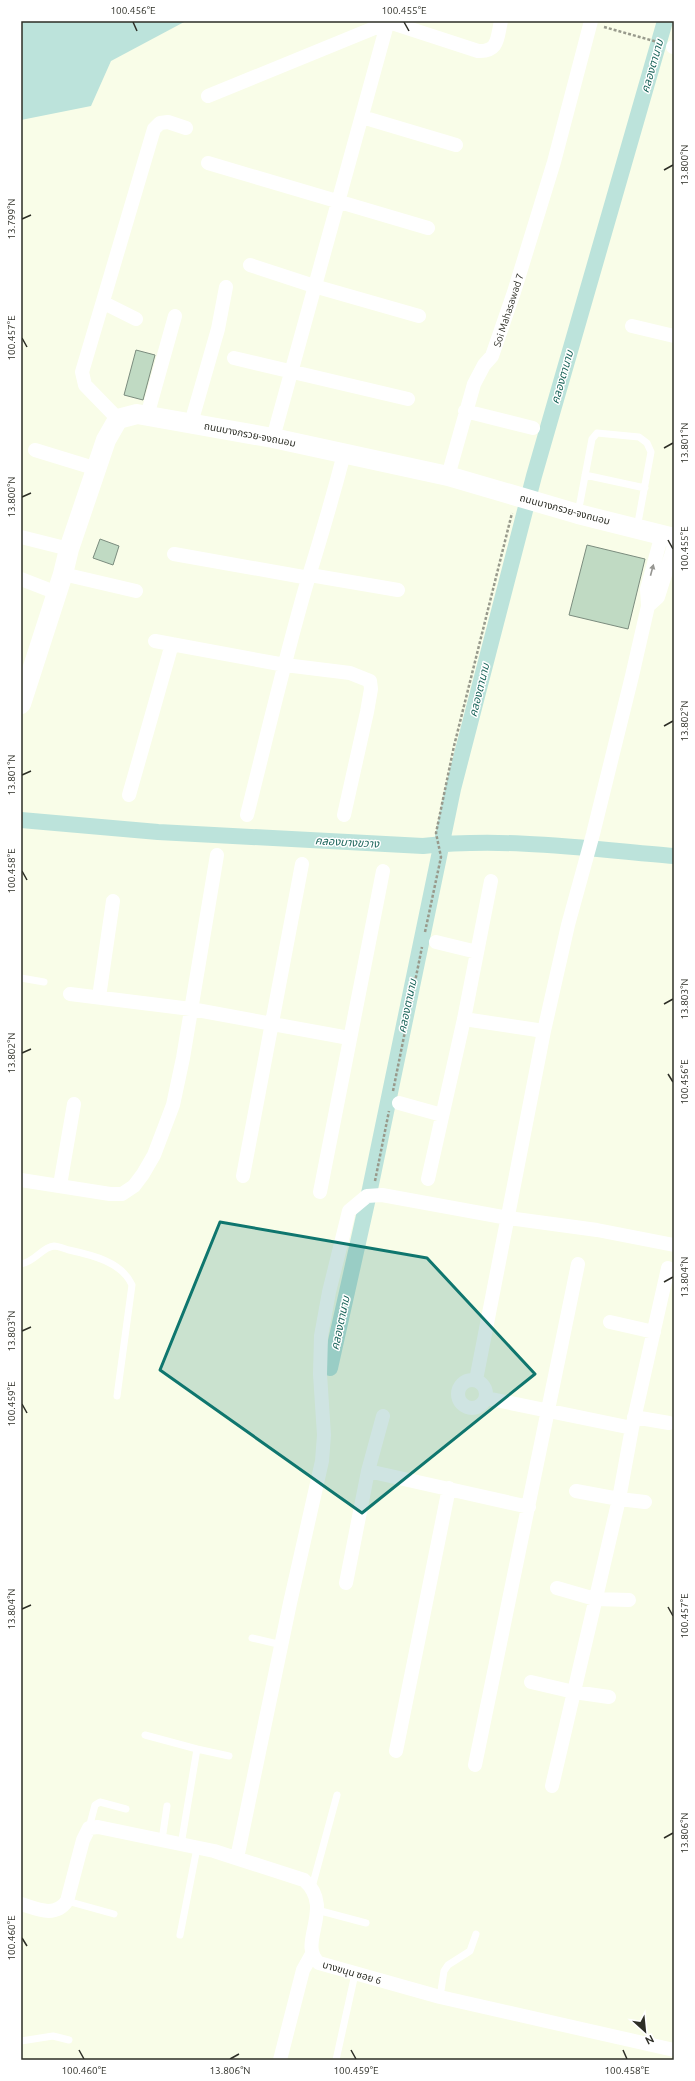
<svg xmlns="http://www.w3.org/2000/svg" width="695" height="2081" font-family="Ubuntu,'Noto Sans Thai',sans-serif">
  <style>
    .water { fill: #bce3db }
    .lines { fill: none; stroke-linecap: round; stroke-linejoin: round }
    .canal { stroke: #bce3db; stroke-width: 16 }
    .building { fill: #c0dac3; stroke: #7b8c7e }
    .path { stroke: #989a8c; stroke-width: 2.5; stroke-dasharray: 3 2; stroke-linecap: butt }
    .lane { stroke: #fff; stroke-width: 7 }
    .street { stroke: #fff; stroke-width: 14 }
    .secondary { stroke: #fff; stroke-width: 20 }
    .oneway { fill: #969692 }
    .marked { fill: #0f766e; fill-opacity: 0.2; stroke: #0f766e; stroke-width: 3; stroke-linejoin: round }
    .ticks { fill: none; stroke: #2d2e26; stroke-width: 1.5 }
    .labels { text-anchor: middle; stroke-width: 3; stroke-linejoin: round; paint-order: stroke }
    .street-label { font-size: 10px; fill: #2d2e26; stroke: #fff }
    .water-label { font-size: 11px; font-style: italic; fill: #1a645a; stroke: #fff }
    .neatline { fill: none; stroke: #2d2e26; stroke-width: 1.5 }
    .ticks-label { font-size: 10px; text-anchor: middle; fill: #2d2e26 }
  </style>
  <rect width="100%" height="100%" fill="#f9fde8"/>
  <path class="water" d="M21 21H186L111 61 91 106 21 120Z"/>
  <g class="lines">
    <path class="canal" d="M21 820 158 832 423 846C506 837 591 849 674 856
      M330 1368 370 1189 453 789 534 476 665 21"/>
  </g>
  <path class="building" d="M136 350 155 355 143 400 124 395Z
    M100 539 119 546 113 565 93 558Z
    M587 545 645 559 628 629 569 615Z"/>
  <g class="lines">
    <path class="path" d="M604 27 661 43
      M425 932 441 857 436 833 454 746 512 513
      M393 1091 422 947
      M375 1181 389 1111"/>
    <path class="lane" d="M585 475 645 488
      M578 513 592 439 597 433 639 437 647 443 651 452 637 528
      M21 978 44 982
      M21 1264C35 1262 42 1247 54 1246 58 1246 65 1249 69 1250 92 1255 122 1262 132 1285L117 1396
      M252 1638 282 1645
      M145 1735 197 1749
      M89 1828 95 1805 100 1802 126 1809
      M162 1840 167 1806
      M181 1845 197 1749 229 1756
      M312 1887 337 1795
      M67 1901 114 1914
      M317 1910 366 1923
      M180 1935 197 1848
      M440 1997 444 1971 448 1965 470 1951 476 1934
      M21 2041 53 2036 69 2040
      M336 2060 355 1974"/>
    <path class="street" d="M673 47H674
      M208 96 389 22 478 51C499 52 497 38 501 21
      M362 117 456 145
      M208 163 428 228
      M250 265 314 286 419 316
      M104 303 136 319
      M632 326 674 336
      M234 358 408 399
      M465 411 533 428
      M147 416 175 316
      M118 419 85 385 82 372 154 129 160 123 168 122 186 128
      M191 423 218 329 226 287
      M273 438 388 21
      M35 450 97 469
      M448 476 474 384 484 365 492 356 514 292 554 162 591 21
      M21 537 69 549
      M174 554 309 578
      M63 574 136 591
      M310 575 398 590
      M21 579 57 593
      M648 606 658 597 674 546
      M155 641 285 665 350 673 370 681 371 689 367 712 344 815
      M129 795 172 644
      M247 815C267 736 285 657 308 579 321 537 333 496 344 454
      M436 942 477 952
      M70 994 191 1009 349 1038
      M99 997 113 901
      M464 1019 544 1031
      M399 1103 442 1115
      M243 1176 302 864
      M428 1179 464 1019 491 881
      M21 1180 110 1194H122L134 1186 143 1174 154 1155 173 1105 183 1058 217 855
      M60 1185 74 1104
      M320 1192 383 871
      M610 1322 654 1332
      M458 1394a14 14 0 1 1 28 0a14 14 0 1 1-28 0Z
      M476 1380 544 1031 568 925 593 834 632 676 648 606 647 589 662 534
      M486 1398 632 1428
      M634 1417 669 1423
      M368 1471 529 1507
      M576 1491 619 1499 645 1502
      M346 1583 368 1471 383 1416
      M557 1588 595 1599 629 1600
      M531 1682 574 1692 609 1697
      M396 1751 449 1488
      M475 1765 578 1264
      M552 1786 619 1499 632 1428 668 1268
      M237 1858 290 1603 322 1461 324 1435 320 1374 321 1336 329 1292 349 1211 367 1196 382 1195 508 1218 597 1230 674 1245
      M21 1904C37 1909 55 1918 67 1901L83 1840 89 1828 98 1827 214 1851 304 1880C336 1908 296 1944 319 1963L440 1997 674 2050
      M280 2060 303 1970 312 1954"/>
    <path class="secondary" d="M21 704 63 574 69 549 106 440 118 419 137 414 273 438 448 476 578 514 674 538"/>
  </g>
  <defs><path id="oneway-solid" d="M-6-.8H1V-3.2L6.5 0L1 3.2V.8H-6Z"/></defs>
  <use class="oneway" href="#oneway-solid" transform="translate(652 570) rotate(-75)"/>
  <path class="marked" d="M220 1222 427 1258 535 1374 362 1513 160 1370Z"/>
  <path class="ticks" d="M133 22 137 31M404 22 409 31M664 170 673 165M22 219 31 215M22 338 27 347M664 448 673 443M22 497 31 493M668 540 673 549M664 726 673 721M22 775 31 771M22 871 27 880M664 1004 673 999M22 1053 31 1049M668 1074 673 1082M664 1282 673 1277M22 1331 31 1327M22 1404 27 1413M668 1607 673 1616M22 1609 31 1605M664 1838 673 1833M22 1938 27 1946M79 2050 84 2059M351 2050 356 2059M623 2050 627 2059M230 2059 239 2054"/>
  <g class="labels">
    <g class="street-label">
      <text transform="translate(508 310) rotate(-72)" y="4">Soi Mahasawad 7</text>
      <text transform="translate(250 434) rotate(11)" y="4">ถนนบางกรวย-จงถนอม</text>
      <text transform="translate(565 509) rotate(15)" y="4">ถนนบางกรวย-จงถนอม</text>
      <text transform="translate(352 1972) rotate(16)" y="4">บางขนุน ซอย 6</text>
    </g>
    <g class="water-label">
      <text transform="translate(652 66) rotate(-74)" y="4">คลองตานาม</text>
      <text transform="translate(562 377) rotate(-74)" y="4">คลองตานาม</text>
      <text transform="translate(479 690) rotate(-76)" y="4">คลองตานาม</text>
      <text transform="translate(347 842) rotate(3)" y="4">คลองบางขวาง</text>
      <text transform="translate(407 1006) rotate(-78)" y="4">คลองตานาม</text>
      <text transform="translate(340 1323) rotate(-78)" y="4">คลองตานาม</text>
    </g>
  </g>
  <rect width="695" height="2081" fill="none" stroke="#ffffff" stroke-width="44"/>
  <g transform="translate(645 2031) rotate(153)" stroke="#ffffff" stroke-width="3" paint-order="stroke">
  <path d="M0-3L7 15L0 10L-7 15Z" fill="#2d2e26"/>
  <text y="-6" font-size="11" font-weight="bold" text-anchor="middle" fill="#2d2e26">N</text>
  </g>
  <rect x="22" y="22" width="651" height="2037" class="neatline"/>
  <g class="ticks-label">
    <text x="133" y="14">100.456°E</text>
    <text x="404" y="14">100.455°E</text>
    <text transform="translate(684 165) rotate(-90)" y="4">13.800°N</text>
    <text transform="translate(11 219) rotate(-90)" y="4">13.799°N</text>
    <text transform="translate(11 338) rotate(-90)" y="4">100.457°E</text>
    <text transform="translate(684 443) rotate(-90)" y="4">13.801°N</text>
    <text transform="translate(11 497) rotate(-90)" y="4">13.800°N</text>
    <text transform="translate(684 549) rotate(-90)" y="4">100.455°E</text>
    <text transform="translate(684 721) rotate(-90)" y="4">13.802°N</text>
    <text transform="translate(11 775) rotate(-90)" y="4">13.801°N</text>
    <text transform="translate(11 871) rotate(-90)" y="4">100.458°E</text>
    <text transform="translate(684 999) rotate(-90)" y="4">13.803°N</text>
    <text transform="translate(11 1053) rotate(-90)" y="4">13.802°N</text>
    <text transform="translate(684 1082) rotate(-90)" y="4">100.456°E</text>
    <text transform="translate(684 1277) rotate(-90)" y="4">13.804°N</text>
    <text transform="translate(11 1331) rotate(-90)" y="4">13.803°N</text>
    <text transform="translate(11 1404) rotate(-90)" y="4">100.459°E</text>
    <text transform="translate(11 1609) rotate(-90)" y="4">13.804°N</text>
    <text transform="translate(684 1616) rotate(-90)" y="4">100.457°E</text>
    <text transform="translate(684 1833) rotate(-90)" y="4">13.806°N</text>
    <text transform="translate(11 1938) rotate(-90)" y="4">100.460°E</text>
    <text x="84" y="2074">100.460°E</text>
    <text x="230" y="2074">13.806°N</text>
    <text x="356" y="2074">100.459°E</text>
    <text x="627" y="2074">100.458°E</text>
  </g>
</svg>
